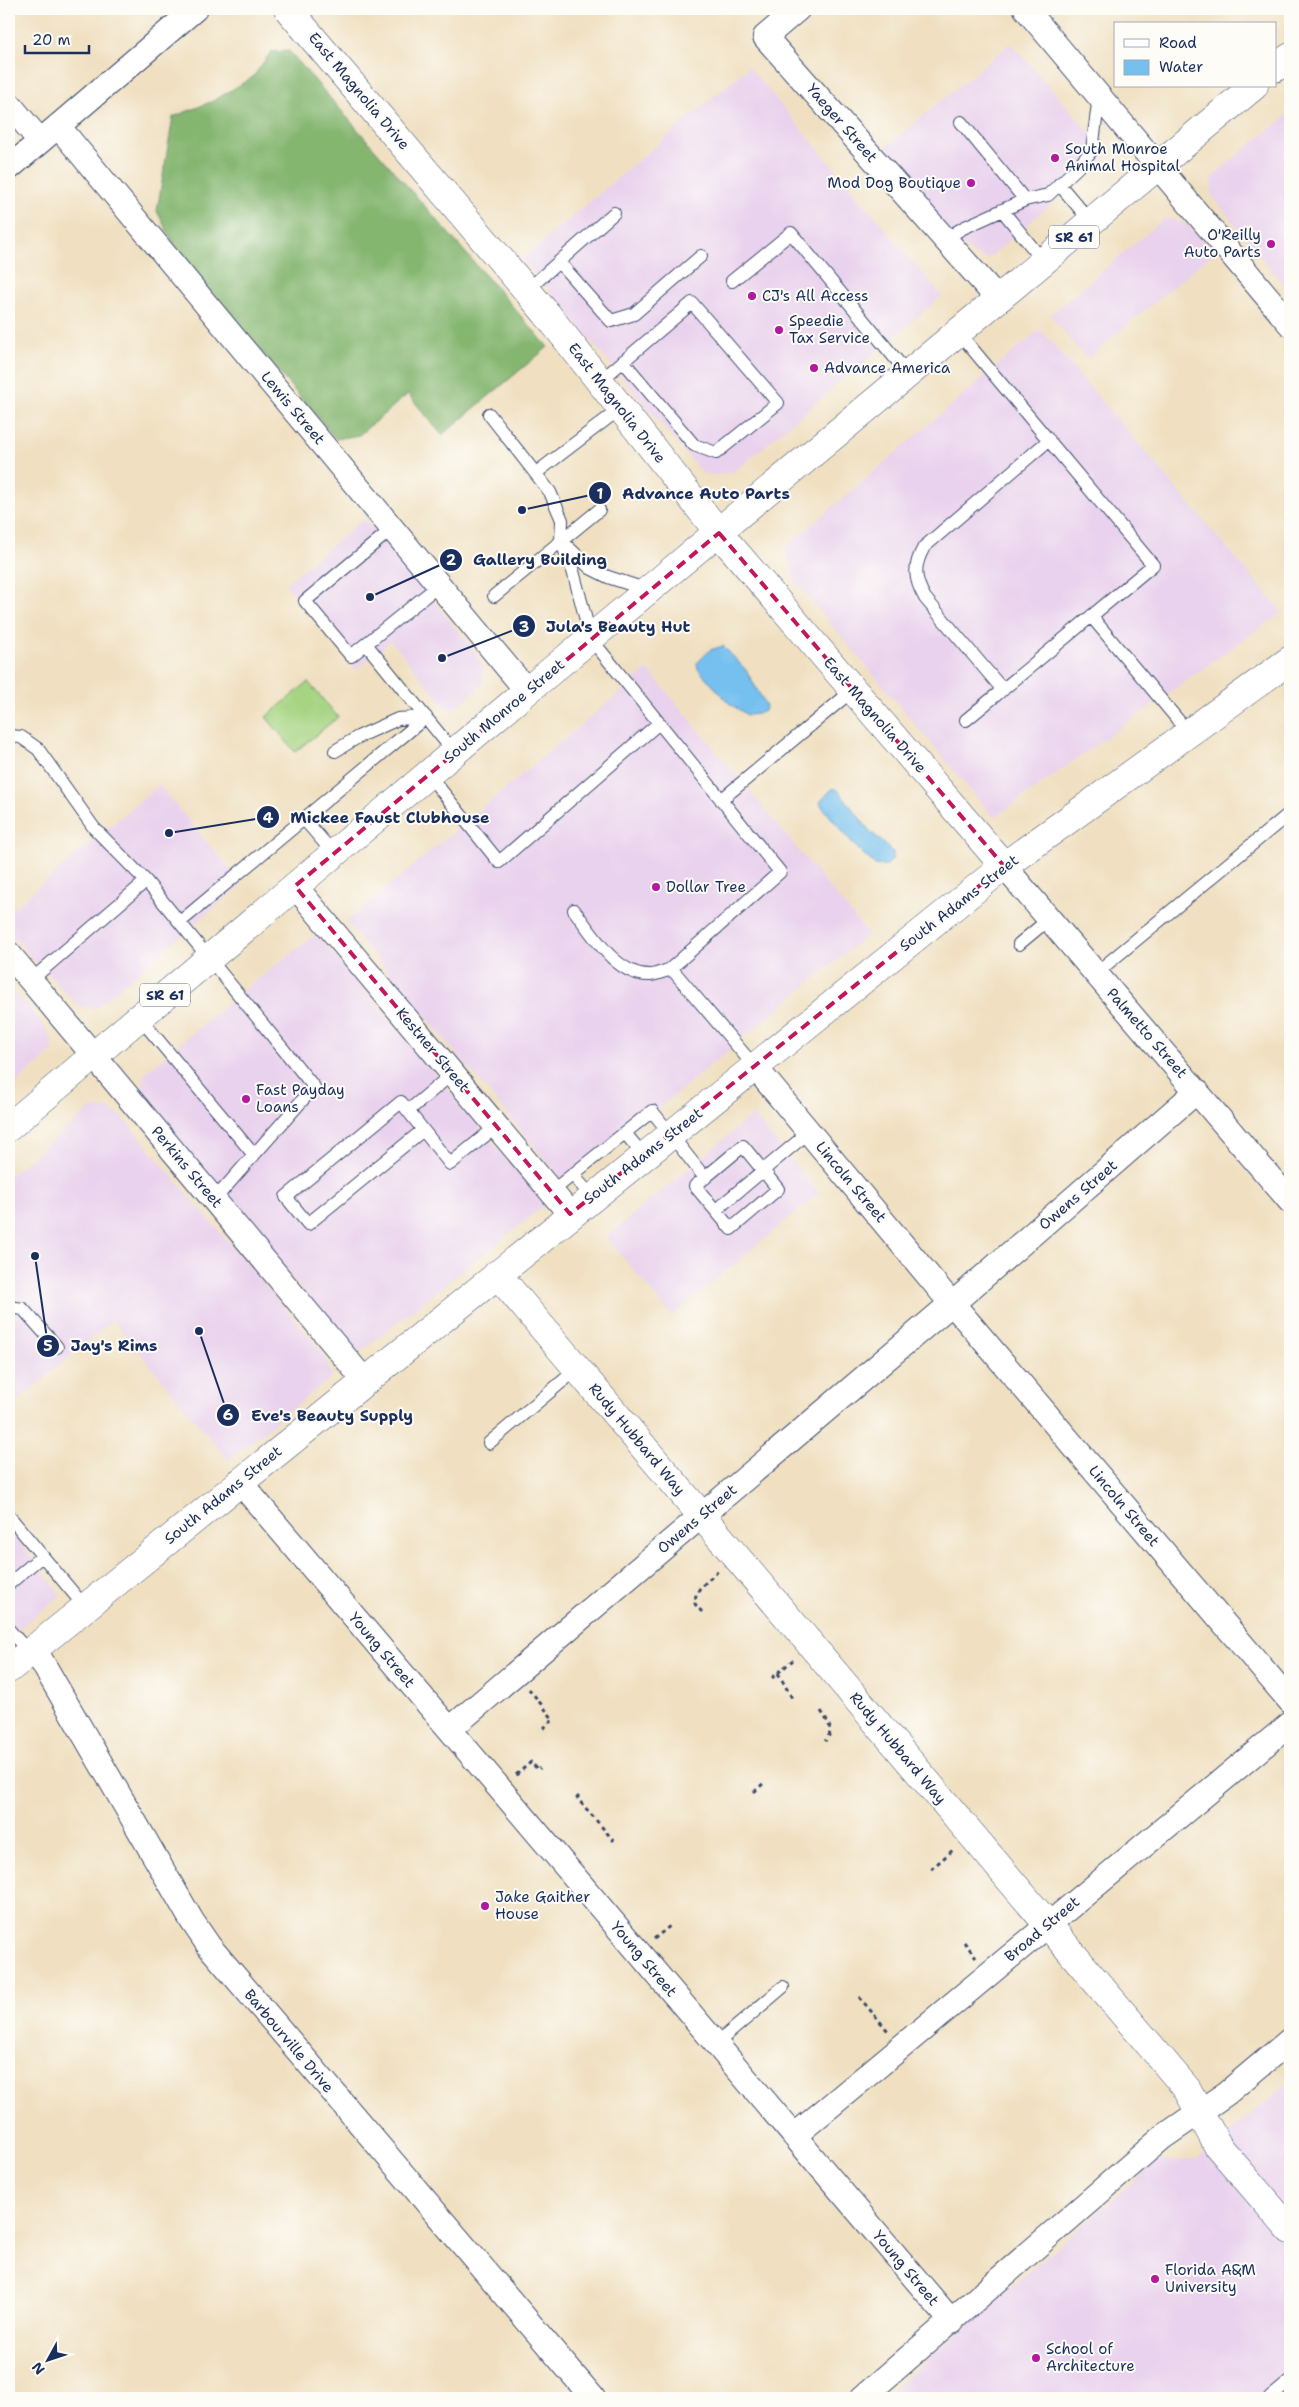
<svg xmlns="http://www.w3.org/2000/svg" width="1299" height="2407" font-family="'Shantell Sans',sans-serif">
  <style>
    .built { fill: #e9d2ed }
    .green { fill: #a6d482; stroke: #608270 }
    .forest { fill: #84b670; stroke: #507267 }
    .water { fill: #75c0ef; stroke: #4878a6 }
    .lines { fill: none; stroke-linecap: round; stroke-linejoin: round }
    .lane-casing { stroke: #3b4a6d; stroke-width: 14 }
    .street-casing { stroke: #3b4a6d; stroke-width: 26 }
    .secondary-casing { stroke: #3b4a6d; stroke-width: 29 }
    .primary-casing { stroke: #3b4a6d; stroke-width: 29 }
    .path { stroke: #3b4a6d; stroke-width: 3; stroke-dasharray: 4 4; stroke-linecap: butt }
    .lane { stroke: #fff; stroke-width: 12 }
    .street { stroke: #fff; stroke-width: 24 }
    .secondary { stroke: #fff; stroke-width: 28 }
    .primary { stroke: #fff; stroke-width: 28 }
    .marked { fill: none; stroke: #c2185b; stroke-width: 4; stroke-dasharray: 10 6; stroke-linejoin: round }
    .poi-dot { fill: #b5179e; stroke: #fdfcf7; stroke-width: 2 }
    .labels { text-anchor: middle; stroke-width: 4; stroke-linejoin: round; paint-order: stroke }
    .shield { fill: #fdfcf7; stroke: #5f6c8c; stroke-width: 1 }
    .shield-label { font-size: 14px; font-weight: bold; fill: #1b2f5e }
    .street-label { font-size: 15px; fill: #1b2f5e; stroke: #fdfcf7 }
    .poi-label { font-size: 15px; fill: #1b2f5e; stroke: #fdfcf7; text-anchor: start }
    .leader { fill: none; stroke: #1b2f5e; stroke-width: 2 }
    .callout-dot { fill: #1b2f5e; stroke: #fdfcf7; stroke-width: 2 }
    .mark-label { font-size: 15px; text-anchor: middle; font-weight: bold; fill: #fff }
    .callout-label { font-size: 16px; text-anchor: middle; font-weight: bold; fill: #1b2f5e; stroke: #fdfcf7; stroke-width: 4; stroke-linejoin: round; paint-order: stroke }
  </style>
  <rect width="100%" height="100%" fill="#fdfcf7"/>
  <filter id="ink" filterUnits="userSpaceOnUse"><feTurbulence type="fractalNoise" baseFrequency=".02" numOctaves="2"/><feDisplacementMap in="SourceGraphic" scale="10" xChannelSelector="R" yChannelSelector="G"/><feConvolveMatrix kernelMatrix="1 2 1 2 8 2 1 2 1" color-interpolation-filters="sRGB"/></filter>
  <filter id="wash" filterUnits="userSpaceOnUse"><feTurbulence type="fractalNoise" baseFrequency=".0096" numOctaves="4" result="noise"/><feDisplacementMap in="SourceGraphic" scale="20" xChannelSelector="R" yChannelSelector="G"/><feGaussianBlur stdDeviation="1.12" result="paint"/><feColorMatrix in="noise" values="0 0 0 0 0 0 0 0 0 0 0 0 0 0 0 0 0 1.4 0 .05"/><feComposite in="paint" operator="in"/></filter>
  <g filter="url(#wash)">
    <rect width="100%" height="100%" fill="#f0e0c1"/>
    <path class="built" d="M1011 43 1109 154 989 258 980 257 959 244 876 155Z
      M749 67 942 296 739 468 730 473 714 475 702 473 522 259Z
      M1290 113V293L1212 196 1211 183 1217 172Z
      M1165 218 1185 223 1214 252 1087 359 1050 315Z
      M1040 329 1282 612 994 818 794 580 785 548Z
      M365 518 472 648 484 669 482 685 450 712 391 641 356 670 285 584Z
      M648 669 868 934 567 1185 346 922Z
      M159 785 242 884 96 1008 80 1007 29 955 9 930V912Z
      M317 934 545 1205 356 1355 150 1107 142 1090 145 1073 250 985Z
      M9 987 41 1021 52 1040 53 1051 9 1090Z
      M92 1108 109 1109 123 1118 321 1351 333 1376 228 1460 113 1320 9 1408V1176Z
      M753 1115 819 1193 672 1316 606 1237Z
      M9 1528 61 1595 9 1637Z
      M1290 2081V2398H882L1157 2161 1196 2160Z"/>
    <path class="green" d="M308 682 338 717 295 752 266 717Z"/>
    <path class="forest" d="M289 51 548 347 442 435 408 394 359 435 336 439 180 257 157 211 173 117 213 101 253 77 271 52Z"/>
    <path class="water" d="M723 646 746 670 766 706 764 711 758 714 747 715 729 703 698 669 697 663 710 650Z
      M832 789H837L869 830 893 852V858L886 866 875 865 855 846 823 808 820 802Z"/>
  </g>
  <g filter="url(#ink)">
    <g class="lines">
      <defs>
        <path id="lane" d="M961 122 1025 200
          M1059 184 1091 222
          M1002 210 1044 262
          M945 239 963 228 1025 200 1048 195 1079 166 1092 150 1099 96
          M559 262 611 321 634 314 701 256
          M732 281 791 233 909 375
          M527 290 614 213
          M959 333 1153 565 966 720
          M600 381 692 303 778 403 716 453 694 445 623 361
          M489 414 550 492 562 520 561 541 573 571 591 639 780 872 669 970C663 971 656 975 650 975 616 976 592 933 574 910
          M536 473 621 408
          M392 529 305 601 351 656 439 585
          M565 544 590 568 608 577 648 590
          M494 596 599 510
          M1091 616 1188 732
          M366 644 454 752
          M1003 690 925 598C914 579 913 566 924 547L1049 440
          M9 736 21 737 38 749 94 828 146 881 314 1087 214 1200
          M335 751 358 737 398 719 426 717
          M428 774 499 862 659 723
          M721 800 853 690
          M304 819 334 854
          M180 922 426 717
          M1019 944 1049 919
          M671 968 755 1067
          M1096 973 1290 813
          M31 980 146 881
          M139 1017 254 1155
          M408 1111 452 1074
          M423 1130 308 1224 286 1197 401 1102 450 1164 497 1126
          M625 1133 644 1156
          M743 1146 778 1189 731 1229 695 1186Z
          M573 1175 592 1197
          M551 1192 652 1111 705 1178
          M716 1210 809 1132
          M9 1307 23 1309 57 1347
          M489 1443 577 1369
          M9 1516 85 1607
          M9 1584 42 1556
          M9 1630 29 1652
          M716 2044 783 1987
          M1270 2398 1290 2381"/>
        <path id="street" d="M798 9 765 37 999 300
          M1026 9 1290 324
          M9 104 40 141
          M58 126 527 691
          M9 168 195 9
          M1004 866 1290 1201
          M295 886 570 1214
          M9 954 364 1380
          M755 1067 946 1297
          M959 1298 1197 1091
          M958 1310 1290 1701
          M239 1481 952 2322
          M34 1648 192 1921 209 1946 593 2398
          M450 1729 945 1309
          M794 2136 1290 1724
          M862 2398 1163 2137 1227 2093 1290 2040"/>
        <path id="secondary" d="M288 9 546 313 719 533 1004 866
          M497 1274 1187 2089 1218 2146 1290 2230
          M9 1669 1004 866 1290 660"/>
        <path id="primary" d="M1275 68 1290 57
          M9 1127 527 691 1254 86"/>
      </defs>
      <use href="#lane" class="lane-casing"/>
      <use href="#street" class="street-casing"/>
      <use href="#secondary" class="secondary-casing"/>
      <use href="#primary" class="primary-casing"/>
      <path class="path" d="M702 1612 695 1604 696 1594 700 1588 718 1571
        M778 1673 792 1698
        M772 1678 793 1660
        M529 1689 553 1719 543 1729
        M821 1711C828 1722 835 1731 825 1741
        M516 1775 531 1762 538 1770 540 1768
        M754 1792 765 1782
        M579 1796 577 1798 614 1841
        M931 1869 953 1850
        M654 1939 671 1925
        M964 1942 976 1957
        M859 1997 888 2031"/>
      <use href="#lane" class="lane"/>
      <use href="#street" class="street"/>
      <use href="#secondary" class="secondary"/>
      <use href="#primary" class="primary"/>
    </g>
  </g>
  <path class="marked" d="M719 533 1004 866 570 1214 295 886Z"/>
  <g class="poi-dot">
    <circle cx="1055" cy="158" r="5"/>
    <circle cx="971" cy="183" r="5"/>
    <circle cx="1271" cy="244" r="5"/>
    <circle cx="752" cy="296" r="5"/>
    <circle cx="779" cy="330" r="5"/>
    <circle cx="814" cy="368" r="5"/>
    <circle cx="656" cy="887" r="5"/>
    <circle cx="246" cy="1099" r="5"/>
    <circle cx="485" cy="1906" r="5"/>
    <circle cx="1155" cy="2279" r="5"/>
    <circle cx="1036" cy="2358" r="5"/>
  </g>
  <g class="labels">
    <g class="shield">
      <rect x="1049" y="225.5" width="50" height="23" rx="4"/>
      <rect x="140" y="983.5" width="50" height="23" rx="4"/>
    </g>
    <g class="shield-label">
      <text x="1074" y="242">SR 61</text>
      <text x="165" y="1000">SR 61</text>
    </g>
    <g class="street-label">
      <text transform="translate(359 91) rotate(50)" y="5">East Magnolia Drive</text>
      <text transform="translate(842 123) rotate(49)" y="5">Yaeger Street</text>
      <text transform="translate(617 403) rotate(52)" y="5">East Magnolia Drive</text>
      <text transform="translate(293 408) rotate(50)" y="5">Lewis Street</text>
      <text transform="translate(504 711) rotate(-40)" y="5">South Monroe Street</text>
      <text transform="translate(875 715) rotate(49)" y="5">East Magnolia Drive</text>
      <text transform="translate(959 903) rotate(-38)" y="5">South Adams Street</text>
      <text transform="translate(1147 1033) rotate(49)" y="5">Palmetto Street</text>
      <text transform="translate(433 1050) rotate(50)" y="5">Kestner Street</text>
      <text transform="translate(643 1156) rotate(-38)" y="5">South Adams Street</text>
      <text transform="translate(187 1167) rotate(50)" y="5">Perkins Street</text>
      <text transform="translate(851 1182) rotate(50)" y="5">Lincoln Street</text>
      <text transform="translate(1078 1195) rotate(-41)" y="5">Owens Street</text>
      <text transform="translate(637 1439) rotate(50)" y="5">Rudy Hubbard Way</text>
      <text transform="translate(223 1495) rotate(-39)" y="5">South Adams Street</text>
      <text transform="translate(1124 1506) rotate(50)" y="5">Lincoln Street</text>
      <text transform="translate(697 1519) rotate(-40)" y="5">Owens Street</text>
      <text transform="translate(382 1650) rotate(50)" y="5">Young Street</text>
      <text transform="translate(898 1748) rotate(50)" y="5">Rudy Hubbard Way</text>
      <text transform="translate(1042 1929) rotate(-40)" y="5">Broad Street</text>
      <text transform="translate(644 1959) rotate(50)" y="5">Young Street</text>
      <text transform="translate(289 2041) rotate(50)" y="5">Barbourville Drive</text>
      <text transform="translate(906 2268) rotate(50)" y="5">Young Street</text>
    </g>
    <g class="poi-label">
      <text x="1065" y="154">South Monroe<tspan x="1065" dy="17">Animal Hospital</tspan></text>
      <text x="961" y="188" text-anchor="end">Mod Dog Boutique</text>
      <text x="1261" y="240" text-anchor="end">O'Reilly<tspan x="1261" dy="17">Auto Parts</tspan></text>
      <text x="762" y="301">CJ's All Access</text>
      <text x="789" y="326">Speedie<tspan x="789" dy="17">Tax Service</tspan></text>
      <text x="824" y="373">Advance America</text>
      <text x="666" y="892">Dollar Tree</text>
      <text x="256" y="1095">Fast Payday<tspan x="256" dy="17">Loans</tspan></text>
      <text x="495" y="1902">Jake Gaither<tspan x="495" dy="17">House</tspan></text>
      <text x="1165" y="2275">Florida A&amp;M<tspan x="1165" dy="17">University</tspan></text>
      <text x="1046" y="2354">School of<tspan x="1046" dy="17">Architecture</tspan></text>
    </g>
  </g>
  <path class="leader" d="M522 510L600 493M370 597L451 560M442 658L524 626M169 833L268 817M35 1256L48 1346M199 1331L228 1415"/>
  <g class="callout-dot">
    <circle cx="522" cy="510" r="5"/>
    <circle cx="370" cy="597" r="5"/>
    <circle cx="442" cy="658" r="5"/>
    <circle cx="169" cy="833" r="5"/>
    <circle cx="35" cy="1256" r="5"/>
    <circle cx="199" cy="1331" r="5"/>
    <circle cx="600" cy="493" r="12"/>
    <circle cx="451" cy="560" r="12"/>
    <circle cx="524" cy="626" r="12"/>
    <circle cx="268" cy="817" r="12"/>
    <circle cx="48" cy="1346" r="12"/>
    <circle cx="228" cy="1415" r="12"/>
  </g>
  <g class="mark-label">
    <text x="600" y="499">1</text>
    <text x="451" y="565">2</text>
    <text x="524" y="632">3</text>
    <text x="268" y="823">4</text>
    <text x="48" y="1351">5</text>
    <text x="228" y="1420">6</text>
  </g>
  <g class="callout-label">
    <text x="706" y="499">Advance Auto Parts</text>
    <text x="540" y="565">Gallery Building</text>
    <text x="618" y="632">Jula's Beauty Hut</text>
    <text x="390" y="823">Mickee Faust Clubhouse</text>
    <text x="114" y="1351">Jay's Rims</text>
    <text x="332" y="1421">Eve's Beauty Supply</text>
  </g>
  <rect width="1299" height="2407" fill="none" stroke="#fdfcf7" stroke-width="30"/>
  <rect x="1114" y="22" width="162" height="65" fill="#fdfcf7" stroke="#a3aaba"/>
  <rect x="1124" y="39" width="25" height="8" fill="#ffffff" stroke="#a3aaba"/>
  <text x="1159" y="48" font-size="15" fill="#1b2f5e">Road</text>
  <rect x="1124" y="60" width="25" height="15" fill="#75c0ef" stroke="#a3aaba"/>
  <text x="1159" y="72" font-size="15" fill="#1b2f5e">Water</text>
  <g transform="translate(48 2360) rotate(230)" stroke="#fdfcf7" stroke-width="4" paint-order="stroke">
  <path d="M0-4L9 19L0 12L-9 19Z" fill="#1b2f5e"/>
  <text y="-8" font-size="14" font-weight="bold" text-anchor="middle" fill="#1b2f5e">N</text>
  </g>
  <path d="M25 45v8h64v-8" fill="none" stroke="#1b2f5e" stroke-width="2.5"/>
  <text x="32" y="45" font-size="15" fill="#1b2f5e" stroke="#fdfcf7" stroke-width="4" paint-order="stroke">20 m</text>
</svg>
